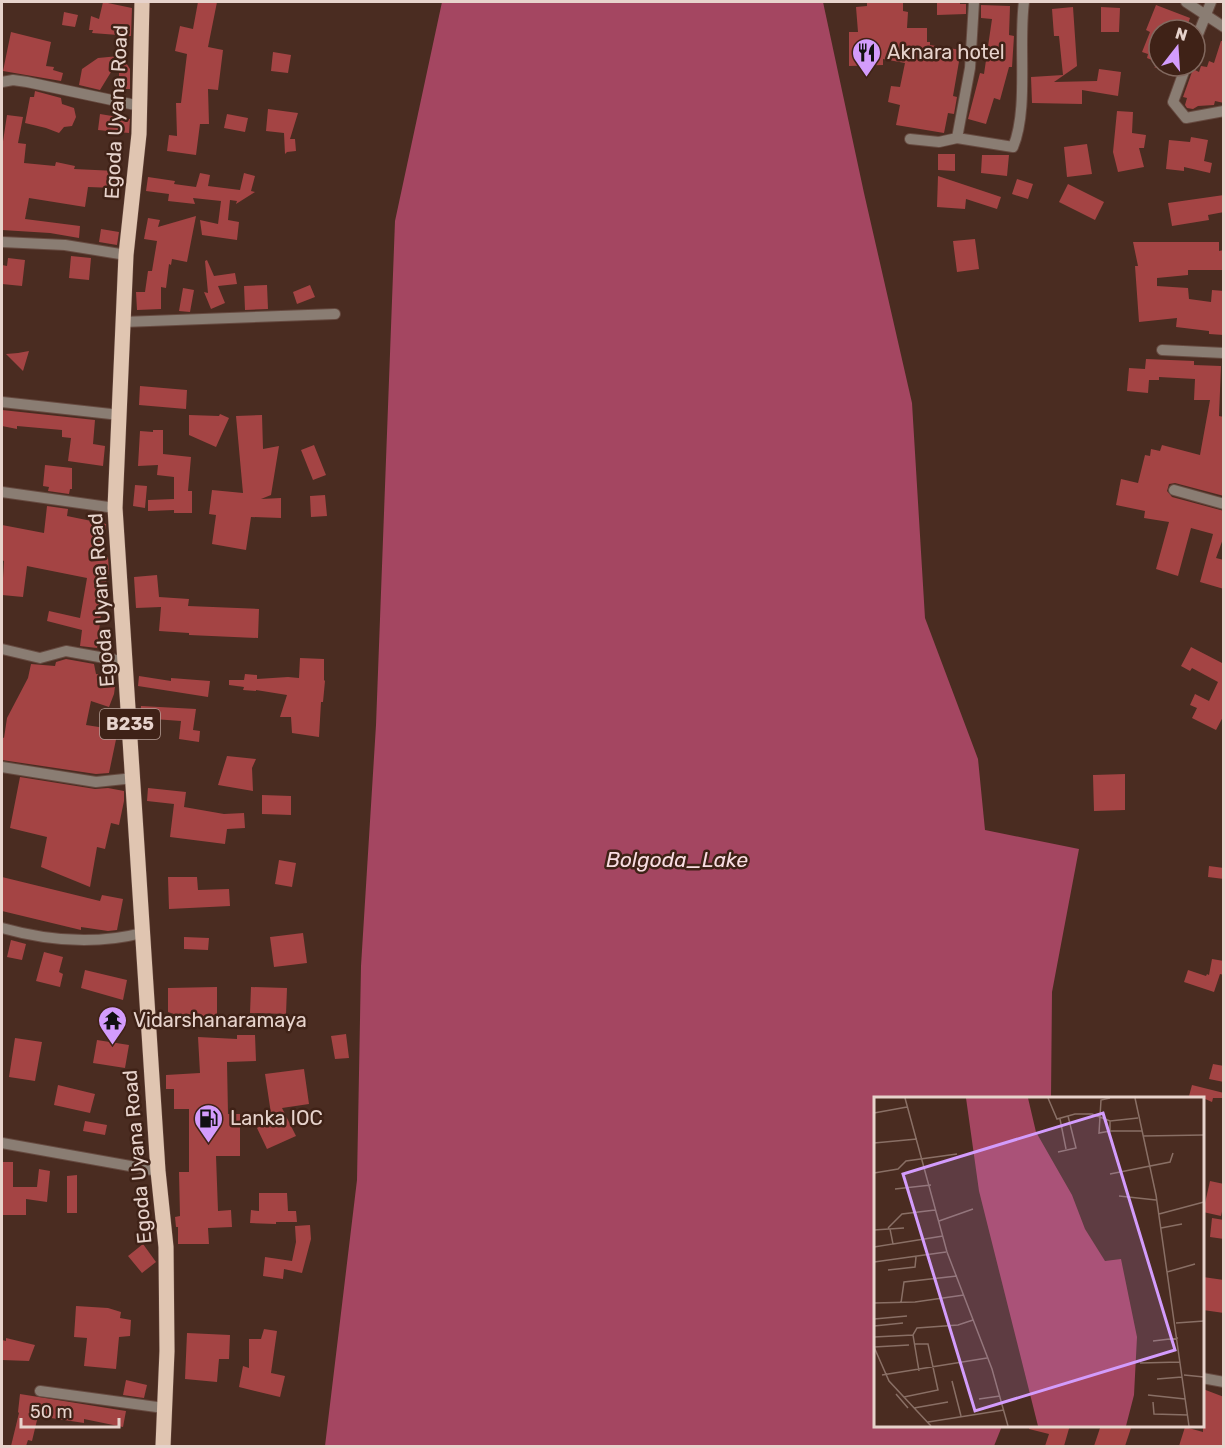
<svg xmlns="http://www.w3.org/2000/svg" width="1225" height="1448" font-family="Rubik,sans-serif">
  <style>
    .water { fill: #a44661 }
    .building { fill: #a44444 }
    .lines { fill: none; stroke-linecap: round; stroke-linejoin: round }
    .street-casing { stroke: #664a40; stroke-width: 12 }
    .primary-casing { stroke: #664a40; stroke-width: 16 }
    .street { stroke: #8a7d73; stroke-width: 10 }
    .primary { stroke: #e0c5b1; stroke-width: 15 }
    .labels { text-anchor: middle; stroke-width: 5; stroke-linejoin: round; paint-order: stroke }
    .shield { fill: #3f2217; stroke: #b59e96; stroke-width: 1.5 }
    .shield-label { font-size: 18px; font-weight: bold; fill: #e7d3cc }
    .poi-label { font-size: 20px; fill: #e7d3cc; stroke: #3f2217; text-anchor: start }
    .street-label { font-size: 20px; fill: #e7d3cc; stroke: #3f2217 }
    .water-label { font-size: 21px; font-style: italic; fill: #f8dce1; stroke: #3f2217 }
    .inset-road { fill: none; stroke: #896f65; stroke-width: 1.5 }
    .view { fill: #d39cfc; fill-opacity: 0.15; stroke: #d39cfc; stroke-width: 3 }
    .inset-edge { fill: none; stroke: #e7d3cc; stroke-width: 3 }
  </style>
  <rect width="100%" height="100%" fill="#4a2c21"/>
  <path class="water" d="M442 2H823L864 193 912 403 925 618 978 759 985 830 1079 849 1052 992 1051 1098H876V1426H1002L994 1446H325L357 1180 361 966 376 725 395 221Z"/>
  <path class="building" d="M103 2 132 8 131 36 92 33 93 30H89L91 16 99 19Z
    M198 2H217L208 47 223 50 218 90 208 89 209 124H200L196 155 167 151 169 135 177 136 176 103H181L187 54 175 51 180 26 193 29Z
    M867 2H903V11L908 12 907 28H927V42H930V45L961 50 953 96 957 97 954 114 948 113 944 133 896 125 900 105 888 102 891 86 900 87 905 63 883 59V65L849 66V32H858L856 7 867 6Z
    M937 2H960V4H966V14L937 15Z
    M981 5 1010 6 1009 35 1014 36 1012 67H1009L1000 100 994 98 986 124 968 119 980 73 984 74 992 19 981 18Z
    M1156 5 1190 18 1186 30H1159V63L1147 58 1148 54 1142 52 1150 32 1146 30Z
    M1073 7 1077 66 1054 82 1097 81 1099 69 1121 72 1118 96 1082 90V104L1032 103 1031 77 1063 75 1059 36H1054L1052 9Z
    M1101 7 1120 8 1119 32H1101Z
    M64 12 78 15 75 27 62 25Z
    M11 32 51 42 46 66 54 67 53 70 63 73 61 81 3 71Z
    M1221 41H1224V103L1215 101 1214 105 1198 106 1193 109 1187 108 1185 105 1187 98 1183 97 1193 69 1199 72 1201 66 1207 67 1209 61 1214 63Z
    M119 52 130 69V89H119V59L100 90 79 85 82 69 98 58 119 56Z
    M273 52 291 55 288 73 271 71Z
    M1159 66H1178L1175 75 1154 67Z
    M35 91 61 98 62 104 74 108 76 117 72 126 64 127 59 133 46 128 25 123 30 97H34Z
    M268 109 298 113 290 139H295L296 151 287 152 285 154 284 133 266 131Z
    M1117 111 1133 112 1132 133 1146 135 1144 148H1139L1144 167 1118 172 1113 152Z
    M100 114 130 119 129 133 98 130Z
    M227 114 248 118 245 132 224 128Z
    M7 115 23 117 18 143 26 144 24 163 55 166 56 162 75 166 74 169 116 171 115 188 88 187 85 207 29 198 25 219 80 226 79 238 50 233 2 230V148Z
    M1191 137 1208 140 1204 161 1212 163 1210 173 1184 167V171L1166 169 1169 140 1190 142Z
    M1087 144 1092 174 1067 177 1064 147Z
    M938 154H955V171L938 170Z
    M982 155H1009L1007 176 981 173Z
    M200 173 210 175 208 186 240 190 244 173 255 176 251 191 255 192 236 204 237 201 230 200 228 220 239 222 237 240 202 235 200 220 218 224 221 201 193 198 195 204 168 201 169 194 146 191 148 177 175 181 174 184 196 187Z
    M938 176 1001 197 997 209 966 199 965 209 937 207Z
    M1017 179 1033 184 1028 199 1012 194Z
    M1068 184 1104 202 1095 220 1059 202Z
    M1224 195V212L1208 215 1209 220 1172 226 1168 203Z
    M196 216 187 262 172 259 171 265 169 264 166 288 161 287V309L137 310 136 292H145L148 271H152L157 241 144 239 148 218 160 220 158 227Z
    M101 229 119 232 117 245 99 242Z
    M975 239 979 269 957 272 953 241Z
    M1133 242H1219V251L1224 250V270H1188V275L1157 278V286L1188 288 1189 299 1211 302 1212 290 1224 291V335L1209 334V331L1176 327 1177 318 1139 322 1135 266H1138Z
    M71 256 91 258 89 280 69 278Z
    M8 258 25 260 22 286 2 284V265L7 266Z
    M207 260 214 276 235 273 237 284 218 286 225 303 211 309 204 292 208 293 205 261Z
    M267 285 268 309 245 310 244 286Z
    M310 285 315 297 297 304 293 292Z
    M183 288 194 290 190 312 179 311Z
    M29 351 23 371 6 354 18 353Z
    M1146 359 1194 361V365L1221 366 1219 416 1224 417V496L1175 483 1169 484 1167 491 1172 497 1224 511V536L1216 558 1224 560V589L1200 582 1213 534 1191 528 1178 576 1156 569 1169 522 1144 518 1145 511 1116 505 1121 479 1138 483 1145 455 1150 456 1151 449 1160 451 1162 445 1200 455 1210 400H1194L1195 379 1159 377V380H1149L1148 393 1127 391 1129 368 1145 369Z
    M140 386 187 390 186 409 139 405Z
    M2 410 95 420 93 444 105 446 103 466 68 461 71 438 62 437V430L17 426V429L2 426Z
    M220 414 229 418 216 447 189 435V415L219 416Z
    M262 415 263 449 279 446 271 495 261 499 281 498V518L251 517 246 550 212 544 216 515 209 514 212 490 243 493 236 416Z
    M153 430H163V454L191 457 188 491H192V513H174V510L148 511V500L174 499V477L157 475 158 465 138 466 140 431 153 432Z
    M314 445 326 475 313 480 301 450Z
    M45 465 72 468V489H70L69 494 48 491 49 487 43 486Z
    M135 485 147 486 145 508 133 506Z
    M325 495 327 516 311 517 310 496Z
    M47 506 68 509 67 516 106 524 101 555 108 557 109 572 104 589 97 648 80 646 82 630 47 621 49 611 80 618 87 578 27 566 23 597 2 595 4 561 2 560V525L44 533Z
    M157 575 159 597 189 599 188 606 259 609 258 638 189 635V633L159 631 161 607 136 608 134 577Z
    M1191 647 1224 664V715L1216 730 1192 718 1197 708 1190 705 1195 694 1209 701 1218 682 1192 668 1190 671 1181 666Z
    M300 658 324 659V680L325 681 323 702H321L319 737 292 733 291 717H280L287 695 256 690V691L243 690 244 687 229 685V680H244L245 674 257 675V679L288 677 299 678Z
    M66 659 94 664 96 674 109 676V679H116L114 694 109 707 91 701 86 725 118 730 109 773 96 774 2 760V737L4 738 7 718 28 678 31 664 55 666 56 662Z
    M139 676 171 681V678L210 681 208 697 138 686Z
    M141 706 196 709 193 730 200 731 199 742 179 739 181 721 140 718Z
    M227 756 256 759 252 768 253 791 218 785Z
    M1125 774V810L1094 811 1093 775Z
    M20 777 95 789 108 788 124 791V801L119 825 111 823 105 849 97 847 90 887 41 867 47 837 10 828Z
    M148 788 186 792 184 807 224 814 244 813 245 828 227 829 225 844 170 837 174 804 147 801Z
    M262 795 291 796V815L262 814Z
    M279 860 296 863 292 887 275 884Z
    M1209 866 1224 868V879L1208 877Z
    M2 877 100 901 102 895 123 899 117 930 108 931 81 927V930L2 911Z
    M168 877H197L198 890 229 889 230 906 169 909Z
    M303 933 307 963 274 967 270 937Z
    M184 937 209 938 208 950 184 949Z
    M11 940 26 944 22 960 7 957Z
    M44 952 63 957 59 972 63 974 60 987 36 981Z
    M1212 959 1224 961V975L1220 974 1214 992 1184 982 1188 970 1206 976 1207 974 1209 975Z
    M85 970 127 980 123 1000 81 988Z
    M217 987V1017L177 1016V1015L168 1012V988Z
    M251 987 287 988 286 1014 250 1013Z
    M125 1014 127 1026 111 1032 109 1016Z
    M346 1034 349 1058 335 1059 331 1036Z
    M237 1035H255L256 1061 227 1062 228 1114H240V1156H216L218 1211 231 1210 232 1227 208 1228 209 1244H178V1227H176L175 1217 180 1216 179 1172H189V1109H174V1089H166V1075L200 1073 198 1037 237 1039Z
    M15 1038 42 1042 35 1081 9 1077Z
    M97 1040 129 1045 125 1068 93 1063Z
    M1213 1064 1224 1066V1082L1209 1079Z
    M304 1069 309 1104 282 1108 296 1136 267 1149 257 1128 272 1120 265 1074Z
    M58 1085 95 1094 90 1113 54 1105Z
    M1192 1085 1224 1093V1098H1213L1212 1102 1203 1098H1192L1189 1096Z
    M85 1121 107 1125 105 1135 83 1131Z
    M2 1162H13V1187H37L39 1169 50 1171 47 1202 26 1199V1215H2Z
    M77 1175V1213H67V1176Z
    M1210 1181 1224 1184V1203L1221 1216 1203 1212Z
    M259 1193H287L288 1211H296L297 1222H276V1224L250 1223 251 1210 259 1211Z
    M1212 1218 1224 1220V1239L1210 1237Z
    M310 1225 311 1239 302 1273 284 1269 283 1279 263 1276 265 1257 292 1261 296 1242 295 1226Z
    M143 1244 156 1262 142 1273 128 1256Z
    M1203 1277 1224 1280V1313L1203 1310Z
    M76 1306 108 1308 121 1312 120 1318 131 1320 130 1336 119 1337 116 1369 84 1366 87 1338 74 1337Z
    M264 1329 277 1331 271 1373 285 1376 280 1397 239 1387 243 1366 249 1368V1339H261Z
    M187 1333 230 1335 229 1359H219L217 1382 185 1379Z
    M6 1338 35 1345 29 1361 2 1360V1340L6 1341Z
    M126 1380 147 1385 144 1398 123 1395Z
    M1203 1389 1224 1397V1446H1179L1185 1427 1203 1432Z
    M20 1394 126 1411 123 1427 84 1419V1423L38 1416 32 1441 28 1440 26 1446H11L19 1413 18 1412Z
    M1029 1425H1070L1064 1446H1045L1049 1434 1029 1429Z
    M1101 1425H1132L1125 1446H1094Z"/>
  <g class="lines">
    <defs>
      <path id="street" d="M1186 2 1224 27
        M1195 42 1211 2
        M1186 66 1173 102 1186 118 1224 111
        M2 82 13 80 27 82 140 106
        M957 138 970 68 974 2
        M910 139 939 142 957 138 1013 147C1029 109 1018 44 1024 2
        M2 242 65 245 126 255
        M123 322 335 314
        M1162 350 1224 353
        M2 402 120 415
        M1174 490 1224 504
        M2 492 115 508
        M2 649 40 658 66 651 127 662
        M2 767 96 782 134 778
        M2 928C48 941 95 945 142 933
        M2 1143 158 1171
        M1202 1378 1224 1382
        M40 1391 164 1408"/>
      <path id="primary" d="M142 2 139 134 126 255 115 508 158 1171 166 1247 167 1351 163 1446"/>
    </defs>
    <use href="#street" class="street-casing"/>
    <use href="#primary" class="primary-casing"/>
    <use href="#street" class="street"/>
    <use href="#primary" class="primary"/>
  </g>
  <defs>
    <symbol id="restaurant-pin" viewBox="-11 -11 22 30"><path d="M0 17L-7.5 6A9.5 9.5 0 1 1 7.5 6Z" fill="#d39cfc" stroke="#3f2217"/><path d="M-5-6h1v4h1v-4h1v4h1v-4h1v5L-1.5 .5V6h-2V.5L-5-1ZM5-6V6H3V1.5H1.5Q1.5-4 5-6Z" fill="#111"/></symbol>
    <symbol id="temple-pin" viewBox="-11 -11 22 30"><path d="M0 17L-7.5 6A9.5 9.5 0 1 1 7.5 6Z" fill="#d39cfc" stroke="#3f2217"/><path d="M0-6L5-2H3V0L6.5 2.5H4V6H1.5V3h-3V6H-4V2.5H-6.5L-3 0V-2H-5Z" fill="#111"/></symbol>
    <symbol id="fuel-pin" viewBox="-11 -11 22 30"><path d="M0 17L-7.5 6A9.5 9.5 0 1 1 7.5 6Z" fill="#d39cfc" stroke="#3f2217"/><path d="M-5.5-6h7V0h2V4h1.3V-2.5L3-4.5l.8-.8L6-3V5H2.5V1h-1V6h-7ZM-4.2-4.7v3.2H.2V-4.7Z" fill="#111"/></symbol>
  </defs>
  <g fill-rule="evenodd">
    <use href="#restaurant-pin" x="850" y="36" width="33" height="45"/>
    <use href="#temple-pin" x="96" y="1004" width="33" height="45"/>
    <use href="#fuel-pin" x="192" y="1102" width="33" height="45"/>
  </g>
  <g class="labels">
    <rect class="shield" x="100" y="709" width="60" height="30" rx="4.5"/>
    <g class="shield-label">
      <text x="130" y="730">B235</text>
    </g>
    <g class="poi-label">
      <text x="887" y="59">Aknara hotel</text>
      <text x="133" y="1027">Vidarshanaramaya</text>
      <text x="230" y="1125">Lanka IOC</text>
    </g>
    <g class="street-label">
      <text transform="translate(116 112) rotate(-87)" y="7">Egoda Uyana Road</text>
      <text transform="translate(101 600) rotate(-94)" y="7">Egoda Uyana Road</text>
      <text transform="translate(137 1157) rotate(-95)" y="7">Egoda Uyana Road</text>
    </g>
    <g class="water-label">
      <text x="677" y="867">Bolgoda_Lake</text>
    </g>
  </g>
  <g transform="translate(874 1097)">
    <rect width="330" height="330" fill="#4a2c21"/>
    <path d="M92 1H154L162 35 198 98 211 132 231 164 247 162 263 240 260 298 252 329H164L105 94Z" fill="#a44661"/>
    <path class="inset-road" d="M31 1 73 155 118 272 134 329M174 1 183 22 201 17H218L236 24 264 21M261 1 282 98 315 329M0 16 33 10M186 22 192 52M236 24V34H268M236 34 225 36 227 3 236 1M269 39 330 38M0 46 43 42M184 55 202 51 194 19M0 76 24 72 32 64 83 57M236 77 296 65 299 56M21 92 57 88M245 99 282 103M285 117 330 105M65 124 99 112M14 131 28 117 61 113M287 131 308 127M0 133 30 131M19 147 69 139M0 150 19 147 16 132M0 165 72 155M14 173 41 170 42 160M293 175 321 167M0 206 41 205 90 198M27 206 30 185 83 179M0 222 33 219M302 226 330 224M0 229 29 226M0 240 39 238M279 244 304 241M0 250 35 248M0 250 15 284 57 329M266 266 306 265M45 274 39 238 43 231 84 228 99 223M8 278 113 261M310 278 330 280M283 282 308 280M78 284 87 319M22 297 34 311M274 298 311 302M30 300 64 293 54 247H41M105 302 126 299M279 305 280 317 314 318M40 311 74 305M54 325 130 313"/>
    <path class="view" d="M229 16 301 253 101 314 29 77Z"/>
    <rect width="330" height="330" class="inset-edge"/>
  </g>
  <rect width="1225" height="1448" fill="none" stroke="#e7d3cc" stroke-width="6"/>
  <g transform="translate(1177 48) rotate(17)"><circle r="28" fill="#3f2217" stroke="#82695f" stroke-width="1.5"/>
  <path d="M0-4.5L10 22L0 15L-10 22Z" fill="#d39cfc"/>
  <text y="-9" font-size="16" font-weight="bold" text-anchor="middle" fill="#e7d3cc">N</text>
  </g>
  <path d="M21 1418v9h98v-9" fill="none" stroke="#e7d3cc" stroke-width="3"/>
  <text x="30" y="1418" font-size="18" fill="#e7d3cc" stroke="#3f2217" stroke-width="4.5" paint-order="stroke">50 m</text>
</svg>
